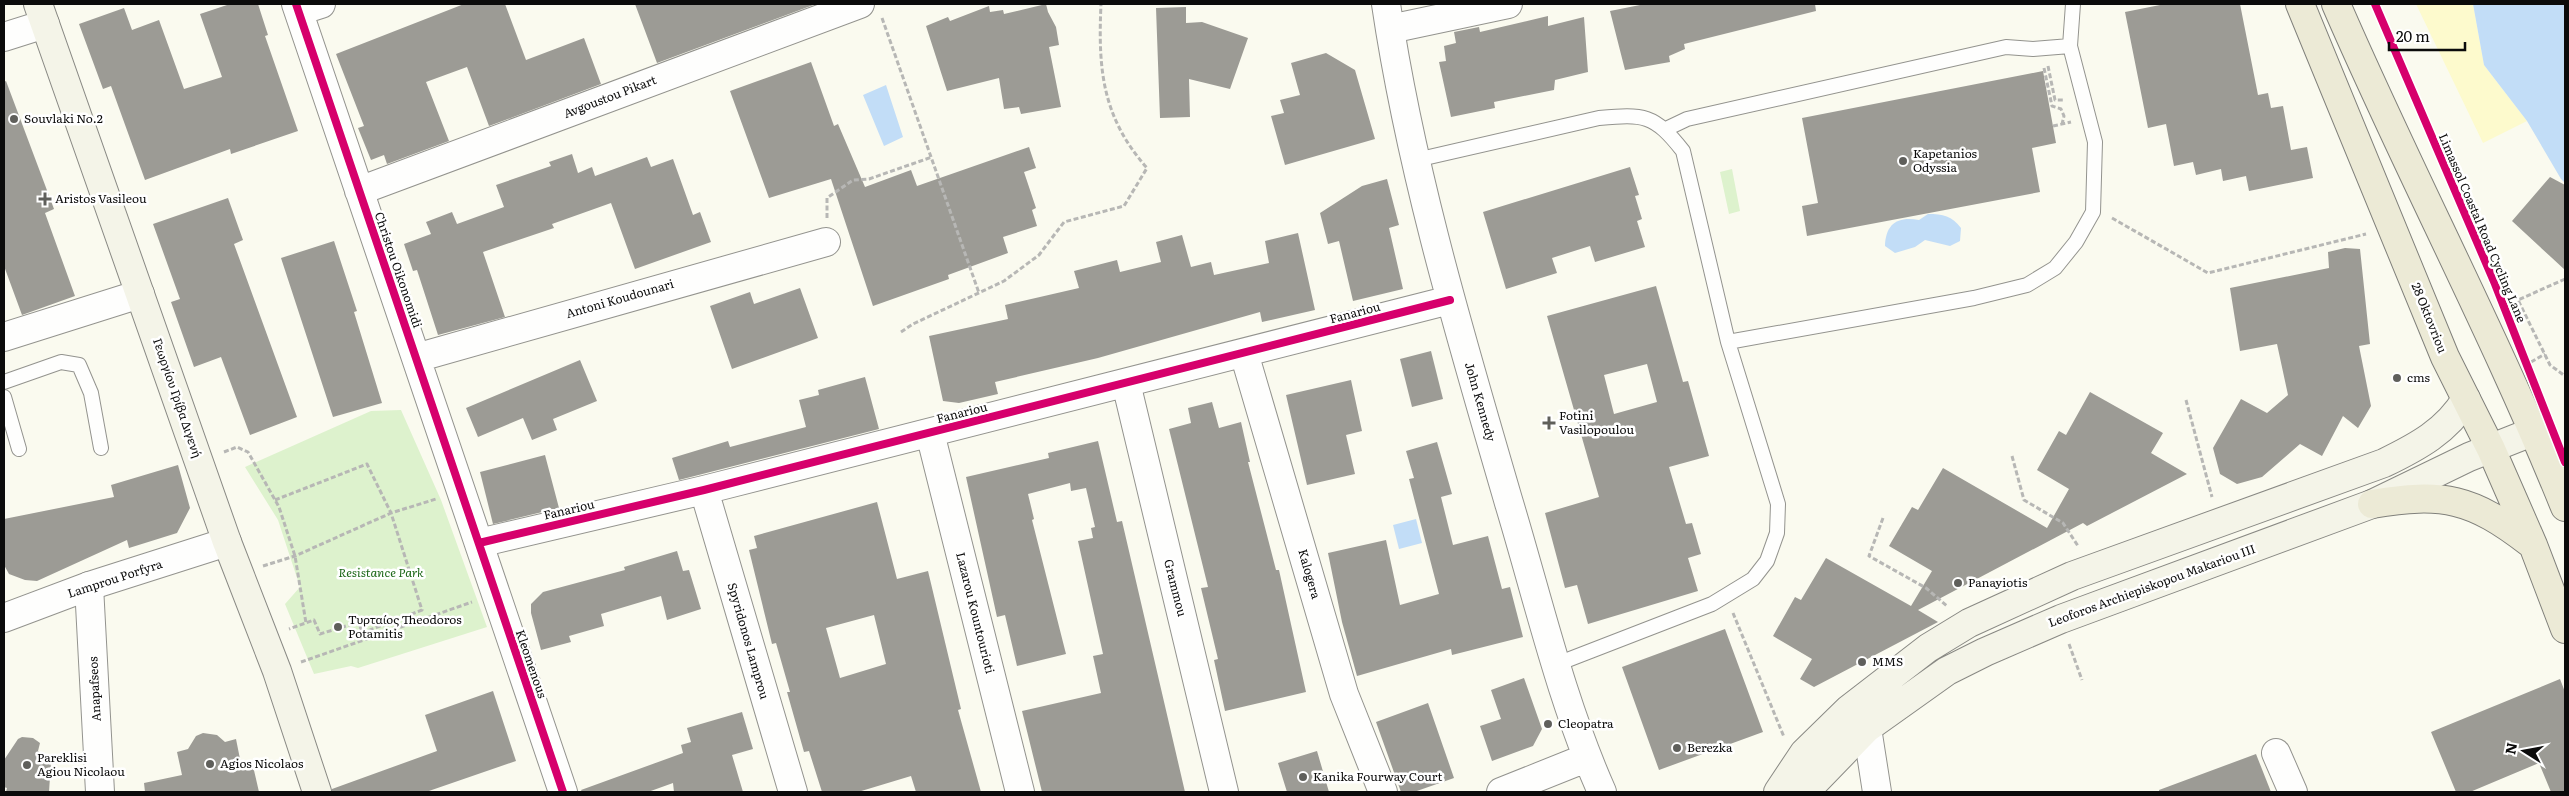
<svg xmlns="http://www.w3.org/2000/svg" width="2569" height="796" font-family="Literata,serif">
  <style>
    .green { fill: #ddf2cd }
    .sand { fill: #fdfacd }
    .water { fill: #c2ddf7 }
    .building { fill: #9c9b95; fill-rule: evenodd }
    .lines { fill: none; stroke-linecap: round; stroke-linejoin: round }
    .service-casing { stroke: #93938e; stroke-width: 16 }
    .minor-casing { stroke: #93938e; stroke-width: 30 }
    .tertiary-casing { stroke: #93938e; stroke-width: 30 }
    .secondary-casing { stroke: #898984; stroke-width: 30 }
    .primary-casing { stroke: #80807b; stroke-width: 30 }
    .path { stroke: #b7b7b5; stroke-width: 3; stroke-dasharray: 5 2.5; stroke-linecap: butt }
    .service { stroke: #fefefd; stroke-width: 14 }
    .minor { stroke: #fefefd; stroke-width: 28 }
    .tertiary { stroke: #fefefd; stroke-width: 28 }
    .secondary { stroke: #f4f4e8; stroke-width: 28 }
    .primary { stroke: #ecead6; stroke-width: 28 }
    .cycleway-casing { stroke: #fff; stroke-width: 11 }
    .cycleway { stroke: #d6006c; stroke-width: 8 }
    .poi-dot { fill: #5f5f5b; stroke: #fff; stroke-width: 2 }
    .labels { text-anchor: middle; stroke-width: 5; stroke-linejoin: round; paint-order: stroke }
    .street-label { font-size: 12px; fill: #0b0b0b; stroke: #fff }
    .poi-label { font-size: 12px; fill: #0b0b0b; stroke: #fff; text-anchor: start }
    .park-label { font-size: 12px; font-style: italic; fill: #1c6717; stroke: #fff }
  </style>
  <rect width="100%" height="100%" fill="#fafaef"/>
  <path class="green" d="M1732 169 1740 211 1729 214 1720 172Z
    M401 410 441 500 487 627 358 668 351 666 314 674 285 604 300 587 278 520 245 467 371 411Z"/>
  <path class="sand" d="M2416 4H2473L2484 65 2527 121 2483 143Z"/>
  <path class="water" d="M2473 4H2565V183L2561 179 2527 121 2484 65Z
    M886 85 903 137 884 146 863 95Z
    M1928 214C1943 214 1952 216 1961 228L1960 241 1950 246 1925 240 1915 247 1895 253 1885 246C1886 224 1897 216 1919 220Z
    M1416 519 1422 543 1399 549 1393 525Z"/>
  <path class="building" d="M230 4H258L268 35 265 36 298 131 231 154 230 149 145 180 111 86 103 89 79 24 124 8 132 30 159 20 184 89 222 77 200 14Z
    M464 4H505L526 60 584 38 601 84 489 126 467 67 426 82 449 141 387 164 384 155 371 160 358 128 364 126 336 54Z
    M635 4H816L657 63Z
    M1046 4 1048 12 1056 27 1059 45 1049 47 1061 107 1021 114 1019 107 1004 109 999 78 947 91 926 26 948 17 950 21 989 6 990 12 1003 10 1004 14Z
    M1645 4H1815L1816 11 1684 44 1685 49 1669 56 1670 62 1625 70 1610 11Z
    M2165 4H2240L2258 95 2268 93 2271 108 2283 106 2291 150 2307 147 2313 178 2249 191 2246 176 2223 181 2221 169 2196 175 2193 162 2174 166 2166 124 2148 128 2125 12Z
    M1186 7V23L1202 22 1248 38 1230 89 1189 79 1190 117 1160 118 1156 8Z
    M1548 16V26L1584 17 1588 72 1555 80 1554 90 1494 102 1495 108 1451 117 1439 62 1446 61 1444 46 1456 43 1454 32 1479 27 1480 32Z
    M1326 53 1355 70 1375 139 1285 165 1271 116 1284 113 1280 100 1300 95 1291 63Z
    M811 62 834 126 838 124 865 187 911 170 917 186 1029 147 1036 168 1024 172 1036 208 1032 210 1037 226 1003 237 1008 253 948 275 949 279 873 306 831 179 769 198 730 91Z
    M2043 71 2056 143 2032 148 2040 192 1807 236 1802 206 1818 203 1802 118Z
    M6 81 54 209 45 213 75 296 22 315 4 266V82Z
    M572 154 578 173 592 167 595 176 647 157 651 167 673 159 693 215 700 212 711 242 635 269 611 203 552 224 554 228 483 252 505 317 438 335 417 270 413 271 404 244 431 234 426 222 452 212 457 224 504 207 496 185 551 166 549 162Z
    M1630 167 1639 195 1635 196 1642 219 1637 221 1645 247 1595 262 1590 246 1552 258 1557 273 1506 289 1483 212Z
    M2550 177 2565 185V270L2512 221Z
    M1387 179 1399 225 1389 228 1403 289 1353 301 1339 241 1328 244 1320 213 1362 186Z
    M228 198 243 240 234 244 297 417 250 435 221 357 194 367 171 302 180 299 153 224Z
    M1298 233 1315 310 1262 322 1260 312 1098 358 995 382 998 394 959 403 943 401 929 336 1008 319 1005 305 1079 288 1074 271 1117 260 1120 272 1161 262 1156 242 1182 235 1191 267 1211 262 1214 275 1269 263 1265 241Z
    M334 241 357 311 354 312 382 403 333 417 281 258Z
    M2345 248 2360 249 2370 344 2359 346 2371 406 2358 428 2343 416 2322 456 2300 444 2262 477 2237 484 2220 474 2213 448 2241 399 2267 413 2288 395 2277 344 2240 351 2230 288 2329 268 2328 252Z
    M1656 286 1683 382 1688 381 1709 456 1669 467 1686 524 1692 523 1701 554 1688 558 1698 591 1588 624 1577 585 1565 588 1545 513 1599 497 1547 316ZM1647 364 1657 402 1614 414 1604 375Z
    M800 288 818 338 732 369 710 306 750 292 754 304Z
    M1431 351 1443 399 1412 407 1400 359Z
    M580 360 597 401 553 419 557 430 532 440 523 418 478 437 466 408Z
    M865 377 879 429 679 480 672 458 728 441 730 447 806 427 799 400 819 395 818 390Z
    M1351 380 1362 431 1346 435 1355 474 1307 485 1286 395Z
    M2090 392 2163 433 2151 453 2187 474 2087 526 2083 523 1918 610 1938 622 1814 687 1800 679 1812 659 1773 636 1795 597 1801 600 1826 558 1911 606 1932 571 1889 546 1912 507 1918 510 1943 468 2047 528 2069 489 2037 470 2059 431 2066 435Z
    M1212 402 1219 428 1241 422 1250 462H1248L1276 570H1279L1306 692 1225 711 1214 660 1218 659 1201 588 1208 587 1169 429 1191 423 1188 408Z
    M1098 441 1117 522 1122 521 1185 792H1042L1022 711 1101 693 1093 656 1103 654 1078 541 1093 538 1091 528 1095 527 1086 488 1071 491 1070 483 1028 494 1034 519 1032 520 1066 654 1017 666 1005 615 997 617 966 477 1049 458 1048 453Z
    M1437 442 1452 494 1441 497 1453 545 1488 536 1502 589 1510 587 1523 637 1452 655 1451 649 1357 676 1342 622 1328 553 1386 540 1400 605 1439 594 1409 479 1414 478 1406 451Z
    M545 455 559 508 493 524 480 472Z
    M178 465 190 508 177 533 129 548 127 540 37 581 25 580 9 574 4 565V519L114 497 111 485Z
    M877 502 897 579 928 571 961 709 958 710 981 792H916L911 776 858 792H822L809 751 804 752 787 692H790L776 643 772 644 749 550 757 548 754 536ZM874 615 886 664 840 678 826 628Z
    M677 551 683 571 689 570 701 609 667 620 661 596 601 614 604 626 569 636 571 642 541 650 531 613V604L543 592 625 570 624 567Z
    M1725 629 1763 732 1659 770 1622 667Z
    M1524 678 1542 729 1533 746 1492 761 1480 726 1501 719 1491 690Z
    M2560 679 2565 692V792H2551L2539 763 2470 792H2456L2431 732Z
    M493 691 516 761 426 792H332V789L437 751 425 715Z
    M1428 703 1454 778 1414 792H1401L1376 722Z
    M742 712 753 749 732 755 743 792H674L673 783 648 792H582L581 790 683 753 681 745 691 742 687 728Z
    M203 733 217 735 225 742 236 739 242 769 253 766 259 792H145L144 783 182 775 177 752 188 749 196 736Z
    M22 737 33 738 40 743 38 751 51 762 49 792H6L7 788 4 787V760L18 739Z
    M1317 751 1329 792H1287L1278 763Z
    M2256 754 2271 792H2159V790Z"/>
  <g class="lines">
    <defs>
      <path id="service" d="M1666 129 1687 119 2006 47 2033 49 2070 46
        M1416 160 1599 118C1644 114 1654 114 1683 151L1728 342 1778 504 1777 533 1767 561 1753 579 1712 604 1557 664
        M1728 342 1974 298 2027 285 2055 268 2076 242 2093 212 2095 142 2070 46 2073 4
        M4 382 61 362 79 365 91 393 101 448
        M4 397 19 449"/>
      <path id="minor" d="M296 4 563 792
        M1386 4C1411 173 1461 338 1509 503 1538 599 1561 700 1602 792
        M299 11 321 4
        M1390 29 1508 4
        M4 37 45 24
        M359 191 860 4
        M4 337 140 294
        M1244 353 1344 694 1383 792
        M416 358 826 242
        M1126 383 1224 792
        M930 433 1020 792
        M704 490 793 792
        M479 543 704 490 1450 300
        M89 586 100 792
        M1867 728 1877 792
        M2276 753 2293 792
        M1501 792 1586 758"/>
      <path id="tertiary" d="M4 618 89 586 227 542"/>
      <path id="secondary" d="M38 4 227 542 277 671 317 792
        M1778 792 1804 753 1849 709 1928 648 1969 623 2072 576 2384 463C2417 447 2447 431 2466 399
        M1805 792 1867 728 1947 671 1985 652 2061 619 2372 504 2469 457 2532 432"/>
      <path id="primary" d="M2300 4 2445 357 2491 449 2533 545 2565 629
        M2336 4C2409 173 2496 336 2565 507
        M2372 504C2443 492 2472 498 2530 543"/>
    </defs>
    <use href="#service" class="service-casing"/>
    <use href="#minor" class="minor-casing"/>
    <use href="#tertiary" class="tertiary-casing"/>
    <use href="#secondary" class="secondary-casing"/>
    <use href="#primary" class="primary-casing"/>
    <path class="path" d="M882 18 979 293
      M2048 66 2055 100H2064
      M2044 68 2052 106 2061 109 2064 116 2062 124
      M2053 126 2071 122
      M827 218V198L853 180 869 179 932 157
      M2112 218 2208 273 2366 234
      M2565 279 2518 300 2550 365 2565 376
      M901 332 913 324 1004 281 1039 255 1064 222 1124 206 1147 168C1102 117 1098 69 1101 4
      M2531 362 2545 354
      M2186 400 2212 497
      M224 452 237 447 248 452 279 507 295 556 306 623
      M2012 456 2024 500 2063 523 2078 546
      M275 500 367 464 391 513 436 499
      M1883 518 1869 556 1926 588 1947 606
      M263 566 295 556 391 513 422 610 362 633 359 622 320 634 314 620 289 629
      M1733 613 1784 737
      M2069 644 2082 680
      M301 662 472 602"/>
    <use href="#service" class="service"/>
    <use href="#minor" class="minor"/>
    <use href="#tertiary" class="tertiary"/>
    <use href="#secondary" class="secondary"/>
    <use href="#primary" class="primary"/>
    <defs>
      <path id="cycleway" d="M296 4 563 792
        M2375 4 2495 284 2565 462
        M479 543 704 490 1450 300"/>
    </defs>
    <use href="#cycleway" class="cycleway-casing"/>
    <use href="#cycleway" class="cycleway"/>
  </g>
  <g class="poi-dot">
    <circle cx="14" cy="119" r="5"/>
    <circle cx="1903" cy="161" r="5"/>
    <path d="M42.5 191.5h5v5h5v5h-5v5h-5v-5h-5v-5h5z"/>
    <circle cx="2397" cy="378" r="5"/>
    <path d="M1546.5 415.5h5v5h5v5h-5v5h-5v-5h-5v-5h5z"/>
    <circle cx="1958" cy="583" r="5"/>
    <circle cx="338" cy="627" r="5"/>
    <circle cx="1862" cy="662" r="5"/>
    <circle cx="1548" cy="724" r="5"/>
    <circle cx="1677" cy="748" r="5"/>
    <circle cx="210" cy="764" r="5"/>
    <circle cx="27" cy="765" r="5"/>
    <circle cx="1303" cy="777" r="5"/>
  </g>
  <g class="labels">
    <g class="street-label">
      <text transform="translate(610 97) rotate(-21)" y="4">Avgoustou Pikart</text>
      <text transform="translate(2482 228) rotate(67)" y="4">Limassol Coastal Road Cycling Lane</text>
      <text transform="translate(398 270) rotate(71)" y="4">Christou Oikonomidi</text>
      <text transform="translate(620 299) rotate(-16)" y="4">Antoni Koudounari</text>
      <text transform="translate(1355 313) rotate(-15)" y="4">Fanariou</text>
      <text transform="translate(2429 318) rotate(68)" y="4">28 Oktovriou</text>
      <text transform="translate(177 398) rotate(71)" y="4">Γεωργίου Γρίβα Διγενή</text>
      <text transform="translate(1480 402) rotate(74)" y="4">John Kennedy</text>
      <text transform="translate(962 413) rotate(-14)" y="4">Fanariou</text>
      <text transform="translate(569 510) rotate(-13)" y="4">Fanariou</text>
      <text transform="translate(1309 574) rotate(74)" y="4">Kalogera</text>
      <text transform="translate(115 579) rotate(-18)" y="4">Lamprou Porfyra</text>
      <text transform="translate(2152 586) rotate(-20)" y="4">Leoforos Archiepiskopou Makariou III</text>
      <text transform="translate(1175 588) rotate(76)" y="4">Grammou</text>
      <text transform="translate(975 613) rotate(76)" y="4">Lazarou Kountourioti</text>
      <text transform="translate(748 641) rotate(74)" y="4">Spyridonos Lamprou</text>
      <text transform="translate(531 664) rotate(71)" y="4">Kleomenous</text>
      <text transform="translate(95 689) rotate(-93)" y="4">Anapafseos</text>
    </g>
    <g class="poi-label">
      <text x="24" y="123">Souvlaki No.2</text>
      <text x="1913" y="158">Kapetanios<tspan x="1913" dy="14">Odyssia</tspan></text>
      <text x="55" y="203">Aristos Vasileou</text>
      <text x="2407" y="382">cms</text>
      <text x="1559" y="420">Fotini<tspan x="1559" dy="14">Vasilopoulou</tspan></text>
      <text x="1968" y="587">Panayiotis</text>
      <text x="348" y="624">Τυρταίος Theodoros<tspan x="348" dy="14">Potamitis</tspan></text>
      <text x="1872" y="666">MMS</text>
      <text x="1558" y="728">Cleopatra</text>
      <text x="1687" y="752">Berezka</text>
      <text x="37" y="762">Pareklisi<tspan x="37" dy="14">Agiou Nicolaou</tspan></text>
      <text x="220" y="768">Agios Nicolaos</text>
      <text x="1313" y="781">Kanika Fourway Court</text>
    </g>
    <g class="park-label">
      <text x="381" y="577">Resistance Park</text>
    </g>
  </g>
  <rect width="2569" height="796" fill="none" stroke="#0b0b0b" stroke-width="10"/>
  <g transform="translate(2524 751) rotate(281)" stroke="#ffffff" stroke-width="4" paint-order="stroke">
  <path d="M0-4L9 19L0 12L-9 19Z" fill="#0b0b0b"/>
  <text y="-8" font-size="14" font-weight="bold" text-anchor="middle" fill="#0b0b0b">N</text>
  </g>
  <path d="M2389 42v8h76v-8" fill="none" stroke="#0b0b0b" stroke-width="2.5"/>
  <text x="2396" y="42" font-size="15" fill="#0b0b0b" stroke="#ffffff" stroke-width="4" paint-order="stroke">20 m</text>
</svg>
